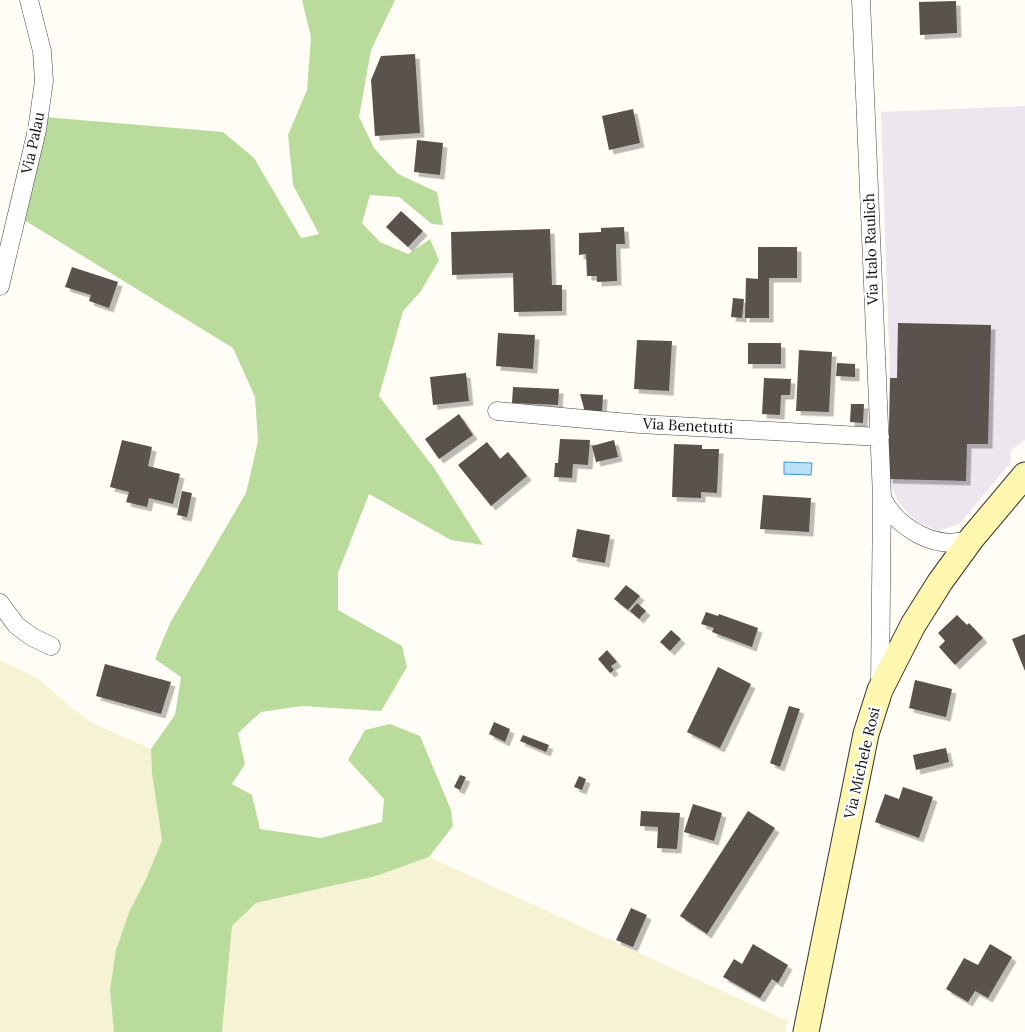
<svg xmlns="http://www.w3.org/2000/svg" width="1025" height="1032" font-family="Lora,serif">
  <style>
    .industrial { fill: #eee6ef }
    .farmland { fill: #f6f3d4 }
    .forest { fill: #b9dc9c }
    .water { fill: #b9e0f7; stroke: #3f96cf }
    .building { fill: #5a524d; filter: url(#shadow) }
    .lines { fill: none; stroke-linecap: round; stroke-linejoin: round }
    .street-casing { stroke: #444; stroke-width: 19 }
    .secondary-casing { stroke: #333; stroke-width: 27 }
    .street { stroke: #fff; stroke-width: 18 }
    .secondary { stroke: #fff6b0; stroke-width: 25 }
    .labels { text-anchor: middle; stroke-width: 5; stroke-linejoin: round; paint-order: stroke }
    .street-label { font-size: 15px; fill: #111; stroke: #fff }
  </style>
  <defs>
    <filter id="shadow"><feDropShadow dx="4.5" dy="4.5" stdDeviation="0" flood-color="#0004"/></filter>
  </defs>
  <rect width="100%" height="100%" fill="#fffdf5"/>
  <path class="industrial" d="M1025 106V440L1011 450V462L959 524 939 531 917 522 899 503 888 479 890 378 881 112Z"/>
  <path class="farmland" d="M0 660 38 678 73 709 91 722 151 749 152 774 162 840 146 879 130 910 110 990 114 1032H0Z
    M429 857 788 1021 785 1032H222L232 926 256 903 376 876Z"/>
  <path class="forest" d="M302 0H395L371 50 359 117 374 148 398 174 437 192 443 225 432 224 399 197 370 195 362 223 380 242 408 254 430 239 439 260 421 291 403 311 379 396 434 468 483 545 451 540 369 494 338 573V610L402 646 407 667 381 711 302 706 261 712 238 733 245 764 232 784 252 795 260 829 321 838 382 822 384 799 348 760 365 730 390 724 420 736 451 810 453 826 429 857 376 876 256 903 232 926 222 1032H114L110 990 116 950 130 910 146 879 162 840 152 774 151 749 175 715 181 677 155 659 170 623 246 493 258 441 255 397 233 348 24 220 44 117 223 132 254 158 301 238 319 234 293 185 288 135 307 90 311 37Z"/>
  <path class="water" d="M784 462 812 463 811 475 784 474Z"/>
  <path class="building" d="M956 1 957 33 920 35 919 2Z
    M415 54 420 133 375 136 371 80 381 56Z
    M633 109 640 143 609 150 602 116Z
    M417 140 443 143 440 175 414 172Z
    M401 211 423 231 408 247 386 227Z
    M624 227 625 244H616L617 281 597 282V276H587L586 254 579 255V233L601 232V228Z
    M550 229 552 285H562V311L514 312 513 273 452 275 451 232Z
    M758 247H797V278H769V318H745L746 278 758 279Z
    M72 267 118 282 109 308 89 301 91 295 65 287Z
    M733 298 744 299 742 318 731 317Z
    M898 323 991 325 988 444H967L966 481 888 479 890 378H897Z
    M498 333 535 335 533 369 496 366Z
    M637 340 672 341 669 391 634 389Z
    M748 343H781V364H748Z
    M799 350 832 352 829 412 796 411Z
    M837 363 855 364V377L836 376Z
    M466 373 469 401 433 405 430 377Z
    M764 378 791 379 790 395H781L780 415 762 414Z
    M513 387 559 389 558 405 512 403Z
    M580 394 603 395 602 412H585Z
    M851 404H864L863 423 850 422Z
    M459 414 473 435 439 459 425 439Z
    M560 439 590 440 588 465 573 464 572 478 554 477 555 463H558Z
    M122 440 152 447 148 466 180 474 173 504 149 498 147 507 126 502 129 492 110 487Z
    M614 440 618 457 596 462 592 446Z
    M487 442 500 459 508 452 527 476 491 506 458 465Z
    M674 444 702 445V449H719L717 493 701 492V498L672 497Z
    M182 491 192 493 187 517 177 515Z
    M763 495 811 498 809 532 760 529Z
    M577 529 610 535 605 563 572 557Z
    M626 585 640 596 628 610 614 599Z
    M637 603 646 611 639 619 630 611Z
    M706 612 718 616 719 614 758 628 752 647 712 632 714 628 701 624Z
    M957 615 967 625 969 623 983 638 955 665 939 647 945 641 938 633Z
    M671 630 681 639 670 651 660 642Z
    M1025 634V671L1012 639Z
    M607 650 617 662 611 666 614 670 610 673 598 659Z
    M105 664 171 682 161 714 96 696Z
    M718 667 751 684 720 748 687 732Z
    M915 680 952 689 946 717 909 708Z
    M789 706 800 709 780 767 770 763Z
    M494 722 510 729 505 742 489 734Z
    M523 735 549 745 546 752 520 741Z
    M946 748 949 762 916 770 913 755Z
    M460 775 466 777 460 790 454 787Z
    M579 776 586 779 582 790 574 787Z
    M903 787 933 797 919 838 875 822 885 794 899 799Z
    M693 804 722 813 714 841 684 832Z
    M641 811 680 813 677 849 657 848 658 827 640 826Z
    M748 811 775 828 707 934 680 916Z
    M631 908 647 915 633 947 616 940Z
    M753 944 788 965 778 983 772 979 760 998 723 977 734 959 742 964Z
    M990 944 1012 957 988 998 975 991 968 1002 946 989 964 958 978 965Z"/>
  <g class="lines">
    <defs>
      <path id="street" d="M861 0 882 497 880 685
        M0 286 37 130 44 81 42 51 29 0
        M497 411 640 424 880 437
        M882 498C897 528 938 553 972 538
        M0 603 16 625 32 637 51 646"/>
      <path id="secondary" d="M806 1032 866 734 880 690 913 625 940 582 972 538 1025 475"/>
    </defs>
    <use href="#street" class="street-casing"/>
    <use href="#secondary" class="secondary-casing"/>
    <use href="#street" class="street"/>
    <use href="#secondary" class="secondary"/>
  </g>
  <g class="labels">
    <g class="street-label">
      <text transform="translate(33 143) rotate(-78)" y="5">Via Palau</text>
      <text transform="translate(871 249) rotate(-92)" y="5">Via Italo Raulich</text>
      <text transform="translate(688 426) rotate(3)" y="5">Via Benetutti</text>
      <text transform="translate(862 763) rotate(-77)" y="5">Via Michele Rosi</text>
    </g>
  </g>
</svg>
